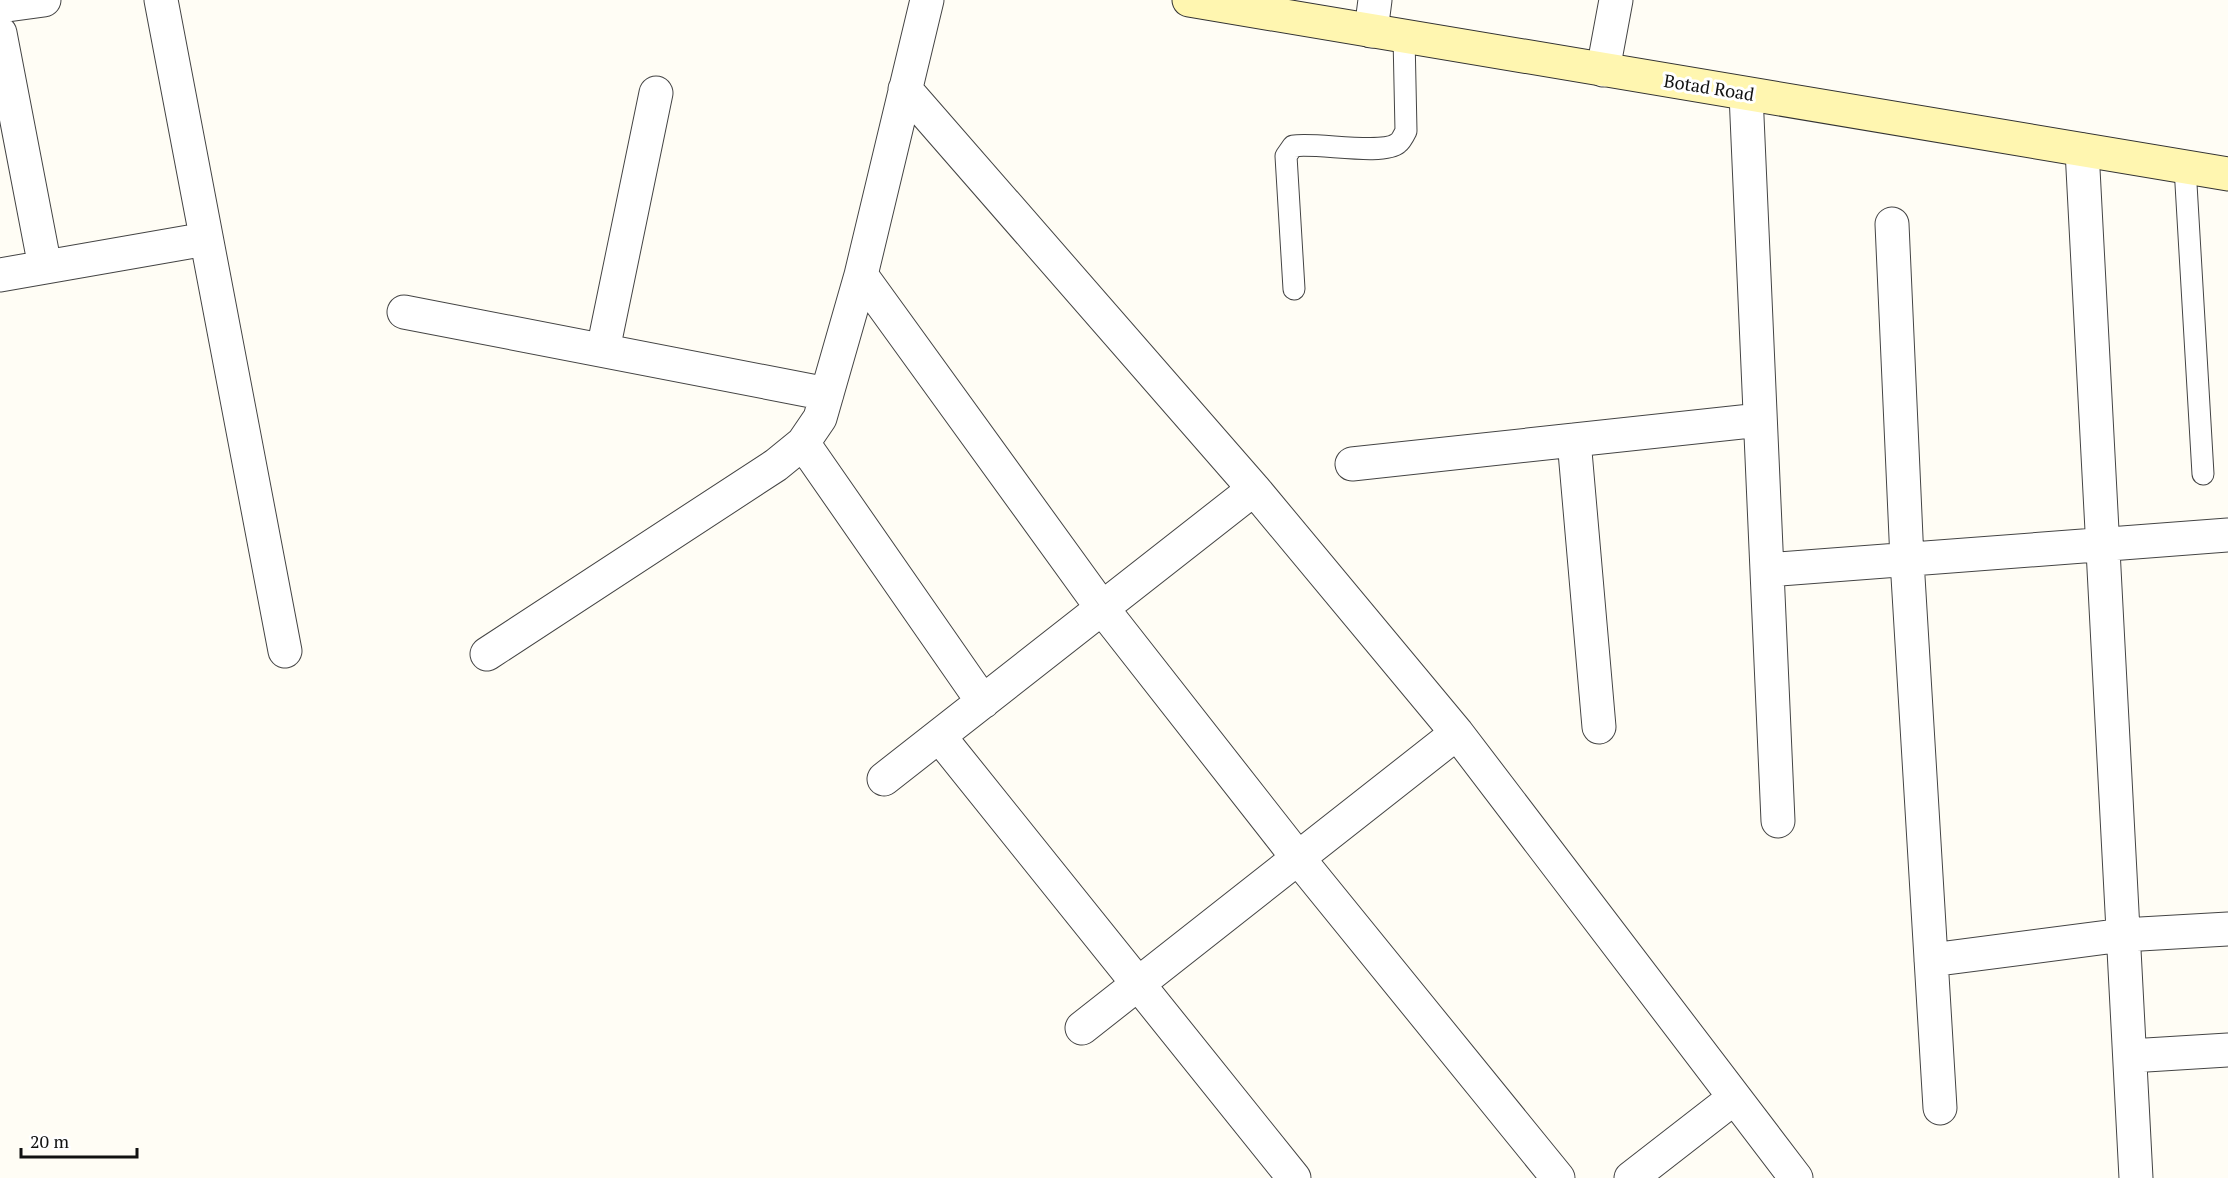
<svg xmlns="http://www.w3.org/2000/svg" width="2228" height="1178" font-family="'PT Serif',serif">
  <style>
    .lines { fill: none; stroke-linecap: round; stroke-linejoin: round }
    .service-casing { stroke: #444; stroke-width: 23 }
    .minor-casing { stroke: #444; stroke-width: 35 }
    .secondary-casing { stroke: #333; stroke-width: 35 }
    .service { stroke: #fff; stroke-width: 21 }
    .minor { stroke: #fff; stroke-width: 33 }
    .secondary { stroke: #fff6b0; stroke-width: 33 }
    .labels { text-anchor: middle; stroke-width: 6; stroke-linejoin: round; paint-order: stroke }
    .street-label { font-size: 18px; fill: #111; stroke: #fff }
  </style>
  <rect width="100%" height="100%" fill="#fffdf5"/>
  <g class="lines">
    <defs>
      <path id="service" d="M2185 167 2203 474
        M1294 289 1286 156 1293 146C1316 142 1383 156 1398 143 1401 141 1404 135 1406 131L1404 37"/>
      <path id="minor" d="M161 0 285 651
        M0 6 44 0
        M1371 31 1375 0
        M0 33 45 267
        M1603 70 1616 0
        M905 89 1254 489 1457 733 1796 1178
        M1746 94 1778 821
        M2082 150 2136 1178
        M1892 224 1907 560 1940 1108
        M0 275 206 239
        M861 275 1102 608 1298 858 1558 1178
        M404 312 827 394
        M603 350 656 93
        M1574 440 1599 727
        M803 443 983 702
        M1352 464 1760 420
        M1767 570 2228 535
        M487 654 776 465 803 443 820 418 861 275 927 0
        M939 736 1294 1178
        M884 779 1254 489
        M1931 960 2123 935 2228 929
        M1082 1028 1457 733
        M2130 1056 2228 1050
        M1631 1178 1734 1098"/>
      <path id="secondary" d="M1189 0 2228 174"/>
    </defs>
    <use href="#service" class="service-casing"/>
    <use href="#minor" class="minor-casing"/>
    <use href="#secondary" class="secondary-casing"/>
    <use href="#service" class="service"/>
    <use href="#minor" class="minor"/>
    <use href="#secondary" class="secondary"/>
  </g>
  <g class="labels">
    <g class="street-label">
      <text transform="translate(1709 88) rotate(9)" y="6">Botad Road</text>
    </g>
  </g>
  <path d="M21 1148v9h116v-9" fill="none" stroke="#111111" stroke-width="3"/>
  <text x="30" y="1148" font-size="18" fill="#111111" stroke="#ffffff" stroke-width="4.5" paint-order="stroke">20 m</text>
</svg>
